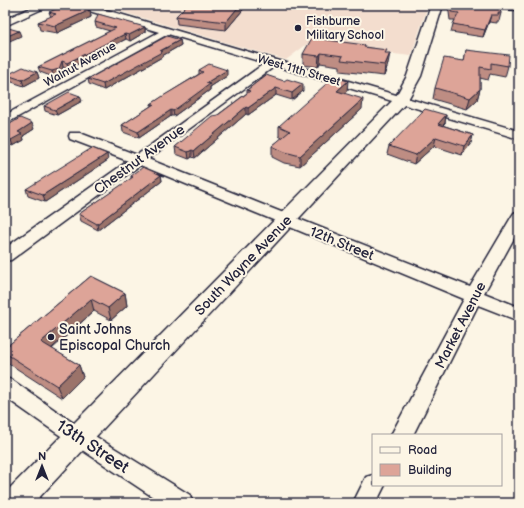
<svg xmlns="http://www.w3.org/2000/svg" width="524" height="508" font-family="'Balsamiq Sans',sans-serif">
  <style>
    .built { fill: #f3ddce }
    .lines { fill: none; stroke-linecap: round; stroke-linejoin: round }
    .minor-casing { stroke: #22223b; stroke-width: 3 }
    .major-casing { stroke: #22223b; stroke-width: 3 }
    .minor { fill: #fcf5e5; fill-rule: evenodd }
    .major { fill: #fcf5e5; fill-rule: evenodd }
    .wall { fill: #be8d83; stroke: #22223b }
    .shaded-wall { fill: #9b736a; stroke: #22223b }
    .building { fill: #dda498; stroke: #22223b }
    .poi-dot { fill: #22223b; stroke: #fcf5e5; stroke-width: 1.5 }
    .labels { text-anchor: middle; stroke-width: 4; stroke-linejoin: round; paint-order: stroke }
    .far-poi-label { font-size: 12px; fill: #22223b; stroke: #fcf5e5; text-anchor: start }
    .far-street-label { font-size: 12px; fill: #22223b; stroke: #fcf5e5 }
    .street-label { font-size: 14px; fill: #22223b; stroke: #fcf5e5 }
    .poi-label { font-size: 14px; fill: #22223b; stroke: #fcf5e5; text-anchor: start }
    .near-street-label { font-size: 17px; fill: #22223b; stroke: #fcf5e5 }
  </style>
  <rect width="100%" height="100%" fill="#fcf5e5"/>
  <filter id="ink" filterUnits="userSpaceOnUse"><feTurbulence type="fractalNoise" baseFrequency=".025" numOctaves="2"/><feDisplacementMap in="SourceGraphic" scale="8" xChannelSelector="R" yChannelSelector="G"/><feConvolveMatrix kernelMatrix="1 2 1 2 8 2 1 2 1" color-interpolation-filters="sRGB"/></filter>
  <g filter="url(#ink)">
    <path class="built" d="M132 5H428L411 56 307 44 286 60 119 11Z"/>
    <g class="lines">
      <defs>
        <path id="minor" d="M38 5H51L5 26V19Z
          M74 5H89L519 131V139L275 66 148 159 470 287 512 216 514 213 519 211V229L484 293 519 307V321L478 305 413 435H391L464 299 140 165 11 260 5 261V248L128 161 70 139 69 136 70 133H80L137 155 265 63 168 34 5 124V115L159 32 76 7Z
          M485 5H519V10L490 8Z
          M5 378 12 380 69 420 190 495 193 503H162L55 432 5 397Z
          M373 475V485H385L376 503H353L366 477Z"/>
        <path id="major" d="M431 5H443L421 76 406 103 34 503H5V493L395 98 407 76Z"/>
      </defs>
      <use href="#minor" class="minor-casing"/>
      <use href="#major" class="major-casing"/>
      <use href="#minor" class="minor"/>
      <use href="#major" class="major"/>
    </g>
    <path class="wall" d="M247 5 226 30 177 24 176 16Z
      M448 5H498L501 13 499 21H497V23L489 22 483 37 451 32 453 24 455 20H450Z
      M90 10 91 17 57 33 40 30 38 22 51 17 49 12Z
      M95 22 145 27V32L130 41 126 39 68 69 63 67 60 74 53 77 40 72 38 67 110 31 96 27Z
      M180 40 181 45 162 56V57L104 90 89 84 88 79Z
      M365 47 386 53 388 64 384 76 340 71V66L320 63 318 67 303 65V54Z
      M466 50 508 66 505 77 490 74 488 80 480 78V89L477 100 467 109 433 99 435 88 464 61Z
      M199 70 227 76 210 87V90L174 116H171L139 138 123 132 122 125 151 106V104L199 74Z
      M37 72 39 78 24 86 9 81 7 75Z
      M266 75 303 91 292 100 276 95 248 115 246 114 195 158 192 157 189 159 176 154 175 147 247 93V90Z
      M347 91 344 93 362 109 300 166 284 163 272 157V146L282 138 279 136V126Z
      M82 101 57 115 45 111 44 106Z
      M446 115 445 123 442 125 473 135 471 143 462 155 434 146 414 164 387 154 389 146Z
      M5 127 34 129 23 136 24 140 13 146 8 144 5 146Z
      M108 160 45 202 28 196 26 189Z
      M161 175 162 181 98 230 81 221 79 214 131 179V176Z
      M91 276 125 293 127 306 111 320 94 311 52 349 79 365 83 377 62 398 8 363 5 358V348Z"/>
    <path class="shaded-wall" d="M240 5H247L226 30V22Z
      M90 10 91 17 57 33 55 26Z
      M491 15 489 22 483 37 485 30Z
      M145 27V32L130 41 129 35Z
      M19 31 21 36 5 43V37Z
      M125 34 126 39 68 69 67 63Z
      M180 40 181 45 162 56V57L104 90 103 84Z
      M321 53 320 63 318 67 319 56Z
      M390 53 388 64 384 76 385 65Z
      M62 61 63 67 60 74 53 77 52 71Z
      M227 70V76L210 87V90L174 116 173 111 206 83Z
      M37 72 39 78 24 86 22 80Z
      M348 81 347 91 336 101 337 91Z
      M303 84V91L292 100V93Z
      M276 88V95L248 115V108Z
      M480 89 477 100 467 109 470 98Z
      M80 96 82 101 57 115 55 110Z
      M363 99 362 109 300 166V156Z
      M246 107V114L195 158 194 151Z
      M171 110V116L139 138 138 132Z
      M446 115 445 123 436 132 438 124Z
      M32 123 34 129 23 136 24 140 13 146 11 140 18 132Z
      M473 135 471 143 462 155 464 146Z
      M436 137 434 146 414 164 416 155Z
      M5 138H6L8 144 5 146Z
      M192 150V157L189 159 188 152Z
      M107 154 108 160 45 202 43 195Z
      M161 175 162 181 98 230 97 224Z
      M125 293 127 306 111 320 108 308Z
      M91 299 94 311 45 354 41 342Z
      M79 365 83 377 62 398 57 386Z"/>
    <path class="building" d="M65 5H71L90 10 55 26 38 22 56 14 49 12Z
      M187 5H240L226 22 176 16Z
      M451 5H498L501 13H498L499 15H491L485 30 453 24 459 13 451 12Z
      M98 14 145 27 129 35 125 34 67 63 62 61 59 69 52 71 38 67 116 28 95 22Z
      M5 27 19 31 5 37Z
      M167 36 180 40 160 51 162 52 103 84 88 79Z
      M312 38 365 45 364 47 387 50 385 53H390L385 65 341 60 343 56 321 53 319 56 303 54Z
      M466 50 509 55 508 66 491 63V69L480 67V89L470 98 435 88 444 58 464 61Z
      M209 64 227 70 206 83 210 84 173 111 171 110 138 132 122 125 154 104H151L163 96 203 72 199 70Z
      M23 67 37 72 22 80 7 75Z
      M266 75 284 81 287 79 303 84 292 93 276 88 248 108 246 107 194 151 192 150 188 152 175 147 212 116 218 115 250 91 247 90Z
      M334 77 348 81 337 91 363 99 300 156 285 152 272 146 290 131 279 126Z
      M69 92 80 96 55 110 44 106Z
      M425 109 446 115 438 124 473 135 464 146 436 137 416 155 389 146Z
      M20 118 32 123 18 132 22 134 11 140 6 138H5V127Z
      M92 148 107 154 43 195 26 189Z
      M143 167 161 175 97 224 79 214 133 177 131 176Z
      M91 276 125 293 108 308 91 299 41 342 79 365 57 386 5 353V348Z"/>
  </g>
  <g class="poi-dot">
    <circle cx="298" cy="28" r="4"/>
    <circle cx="51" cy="337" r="4"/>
  </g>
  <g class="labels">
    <g class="far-poi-label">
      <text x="306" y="25">Fishburne<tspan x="306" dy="14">Military School</tspan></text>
    </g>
    <g class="far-street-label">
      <text transform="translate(80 64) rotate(-29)" y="4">Walnut Avenue</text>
      <text transform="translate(299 70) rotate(16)" y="4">West 11th Street</text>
    </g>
    <g class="street-label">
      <text transform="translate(139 159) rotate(-36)" y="5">Chestnut Avenue</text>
      <text transform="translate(342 243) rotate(22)" y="5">12th Street</text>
      <text transform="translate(243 265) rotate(-46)" y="5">South Wayne Avenue</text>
      <text transform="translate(460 325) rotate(-63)" y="5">Market Avenue</text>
    </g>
    <g class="poi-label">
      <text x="59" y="334">Saint Johns<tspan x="59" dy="16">Episcopal Church</tspan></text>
    </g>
    <g class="near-street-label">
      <text transform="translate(93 446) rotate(33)" y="6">13th Street</text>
    </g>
  </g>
  <rect width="524" height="508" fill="none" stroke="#fcf5e5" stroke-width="20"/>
  <rect x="10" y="10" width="504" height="488" fill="none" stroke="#22223b" stroke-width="1.5" filter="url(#ink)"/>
  <rect x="372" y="434" width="130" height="52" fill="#fcf5e5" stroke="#a5a1a1"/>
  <rect x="380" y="447" width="20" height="6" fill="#fcf5e5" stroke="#a5a1a1"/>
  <text x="408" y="454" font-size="12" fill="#22223b">Road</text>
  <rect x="380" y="464" width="20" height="12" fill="#dda498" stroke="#a5a1a1"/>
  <text x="408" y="474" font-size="12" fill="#22223b">Building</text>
  <g transform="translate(42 466)" stroke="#fcf5e5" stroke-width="3" paint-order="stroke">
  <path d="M0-3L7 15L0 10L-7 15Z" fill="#22223b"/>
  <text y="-6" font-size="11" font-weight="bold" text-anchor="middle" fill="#22223b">N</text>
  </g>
</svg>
